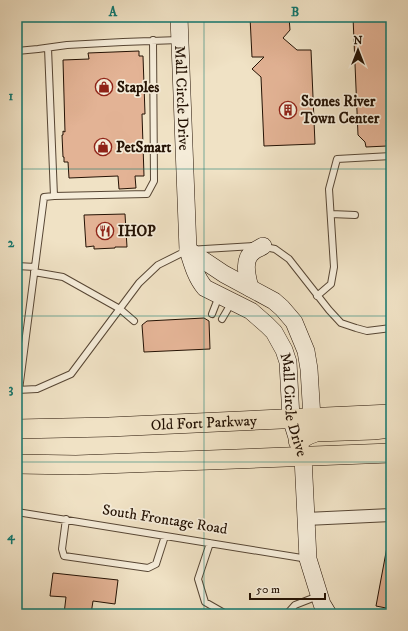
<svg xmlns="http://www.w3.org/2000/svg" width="408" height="631" font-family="'IM FELL DW Pica',serif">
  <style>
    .building { fill: #e3b395; stroke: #241204 }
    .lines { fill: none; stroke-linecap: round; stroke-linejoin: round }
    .lane-casing { stroke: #574634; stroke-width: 8 }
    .street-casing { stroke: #574634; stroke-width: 14 }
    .secondary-casing { stroke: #241204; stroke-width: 18 }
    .primary-casing { stroke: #241204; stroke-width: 20 }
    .lane { stroke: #f5ecd9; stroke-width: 6 }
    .street { stroke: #f5ecd9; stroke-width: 12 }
    .secondary { stroke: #f5ecd9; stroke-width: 17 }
    .primary { stroke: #f0e2c5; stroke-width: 19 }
    .grid { fill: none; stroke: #0f766e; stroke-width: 1; stroke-opacity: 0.55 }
    .labels { text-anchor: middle; stroke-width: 3.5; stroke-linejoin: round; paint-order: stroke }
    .poi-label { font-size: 15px; font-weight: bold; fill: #241204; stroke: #f5ecd9; text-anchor: start }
    .street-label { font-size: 15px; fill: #241204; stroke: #f5ecd9 }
    .neatline { fill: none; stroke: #0f766e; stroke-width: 1.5 }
    .grid-label { font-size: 13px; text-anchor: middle; font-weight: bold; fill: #0f766e }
  </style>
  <rect width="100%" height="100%" fill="#f0e2c5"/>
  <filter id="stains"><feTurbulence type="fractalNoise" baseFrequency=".005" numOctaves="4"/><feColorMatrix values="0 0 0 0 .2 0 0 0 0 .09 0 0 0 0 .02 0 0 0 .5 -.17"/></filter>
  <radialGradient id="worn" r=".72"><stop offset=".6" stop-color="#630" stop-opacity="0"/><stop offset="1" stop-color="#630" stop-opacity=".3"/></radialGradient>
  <path class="building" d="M250 17H289L290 30 283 38 297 50H311L315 144 264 146 261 77 252 69 264 57H252Z
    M353 17H391V140H386L387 146 366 147 365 142 358 135Z
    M139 51V56H143L145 114H142L144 176H135L136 188 119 189 118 176 69 178 68 162H64V157H63L62 135H63V131L65 132 63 60 89 59 88 53Z
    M125 214 127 247H115V248L94 249V246L86 247 84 215Z
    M204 318 209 321 210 349 144 352 142 325 147 321Z
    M387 547H391V609L376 606Z
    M53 573 118 580 115 604 93 601 91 614H64L66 597 50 596Z"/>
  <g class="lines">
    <defs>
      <path id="lane" d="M48 48 54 196
        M17 51 38 49 67 45 123 42 179 40
        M331 214 355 215
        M265 247 275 249 289 259 329 310 341 323 356 328 367 331 391 328
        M17 266 35 267
        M34 272 63 277 120 309 134 321
        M317 296 331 284 334 267 329 189 337 159 391 156
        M212 314 219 296
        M222 319 232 302
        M17 390 37 389 71 374 139 283 158 265 188 250 254 246
        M19 390 44 197 54 196 147 194 154 181 153 40
        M17 512 308 559
        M66 519 62 549 64 556 148 568 156 564 165 536
        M210 543 198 579 205 602 226 614
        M287 614 295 605 318 596"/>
      <path id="street" d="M306 519 391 515"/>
      <g id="secondary">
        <path id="s1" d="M179 17 188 250C192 263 196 278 205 288L251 311 267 325 274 332 284 350 288 362 291 418 303 457 308 559 322 604 328 614"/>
        <path d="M188 250 224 274 274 301 282 308 294 322 306 351 309 369 312 418 309 431"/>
        <path d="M250 288C247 276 242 259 254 251 257 249 260 248 263 246"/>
      </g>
      <g id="primary">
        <path id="s2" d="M17 429 109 427 391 414"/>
        <path d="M298 441 308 435 316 432 373 430 391 428"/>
        <path d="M17 464 76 465 391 453"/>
      </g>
    </defs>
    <use href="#lane" class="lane-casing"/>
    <use href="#street" class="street-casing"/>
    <use href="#secondary" class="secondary-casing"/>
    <use href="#primary" class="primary-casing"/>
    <use href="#lane" class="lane"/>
    <use href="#street" class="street"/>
    <use href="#secondary" class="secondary"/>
    <use href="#primary" class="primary"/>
  </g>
  <path class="grid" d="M204 17V614M17 169H391M17 316H391M17 462H391"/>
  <defs>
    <symbol id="shop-ring" viewBox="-11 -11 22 22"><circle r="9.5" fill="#f5ecd9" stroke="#8f2418" stroke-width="1.5"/><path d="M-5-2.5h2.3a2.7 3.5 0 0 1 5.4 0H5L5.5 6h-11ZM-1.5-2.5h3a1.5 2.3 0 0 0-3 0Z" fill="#8f2418"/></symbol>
    <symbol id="building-ring" viewBox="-11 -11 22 22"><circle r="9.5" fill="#f5ecd9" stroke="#8f2418" stroke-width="1.5"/><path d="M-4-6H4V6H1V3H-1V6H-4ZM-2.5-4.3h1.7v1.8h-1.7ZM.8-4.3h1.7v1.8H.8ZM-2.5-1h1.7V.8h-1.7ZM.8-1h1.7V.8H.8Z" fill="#8f2418"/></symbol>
    <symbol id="restaurant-ring" viewBox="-11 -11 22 22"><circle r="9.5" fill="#f5ecd9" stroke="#8f2418" stroke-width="1.5"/><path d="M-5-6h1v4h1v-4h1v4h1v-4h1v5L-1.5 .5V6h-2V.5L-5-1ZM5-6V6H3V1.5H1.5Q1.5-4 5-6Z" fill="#8f2418"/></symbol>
  </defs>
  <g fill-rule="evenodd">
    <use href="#shop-ring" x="94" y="77" width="20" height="20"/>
    <use href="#building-ring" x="278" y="100" width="20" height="20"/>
    <use href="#shop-ring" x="93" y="137" width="20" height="20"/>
    <use href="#restaurant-ring" x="95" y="221" width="20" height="20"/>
  </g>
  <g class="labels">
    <g class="poi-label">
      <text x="117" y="92">Staples</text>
      <text x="301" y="106">Stones River<tspan x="301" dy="17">Town Center</tspan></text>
      <text x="116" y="152">PetSmart</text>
      <text x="118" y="236">IHOP</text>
    </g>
    <g class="street-label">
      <text dy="5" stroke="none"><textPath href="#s1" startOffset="81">Mall Circle Drive</textPath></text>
      <text dy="5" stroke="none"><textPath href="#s1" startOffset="434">Mall Circle Drive</textPath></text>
      <text dy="5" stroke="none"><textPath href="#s2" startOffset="187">Old Fort Parkway</textPath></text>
      <text transform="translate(165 519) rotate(9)" y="5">South Frontage Road</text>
    </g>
  </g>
  <rect width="408" height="631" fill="none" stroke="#f0e2c5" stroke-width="44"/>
  <g transform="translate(358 50)" stroke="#f5ecd9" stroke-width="3" paint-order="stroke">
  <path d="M0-3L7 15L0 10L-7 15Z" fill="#241204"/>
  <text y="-6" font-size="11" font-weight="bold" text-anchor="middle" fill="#241204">N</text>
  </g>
  <path d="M250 593v6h75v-6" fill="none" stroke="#241204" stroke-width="2"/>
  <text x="256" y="593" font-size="12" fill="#241204" stroke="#f5ecd9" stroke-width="3" paint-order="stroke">50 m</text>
  <rect x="22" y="22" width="364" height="587" class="neatline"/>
  <g class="grid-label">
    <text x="113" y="16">A</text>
    <text x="295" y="16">B</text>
    <text x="11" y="100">1</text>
    <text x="11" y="247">2</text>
    <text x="11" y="393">3</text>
    <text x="11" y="540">4</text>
  </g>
  <rect width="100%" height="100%" filter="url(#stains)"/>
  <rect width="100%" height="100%" fill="url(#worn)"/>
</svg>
